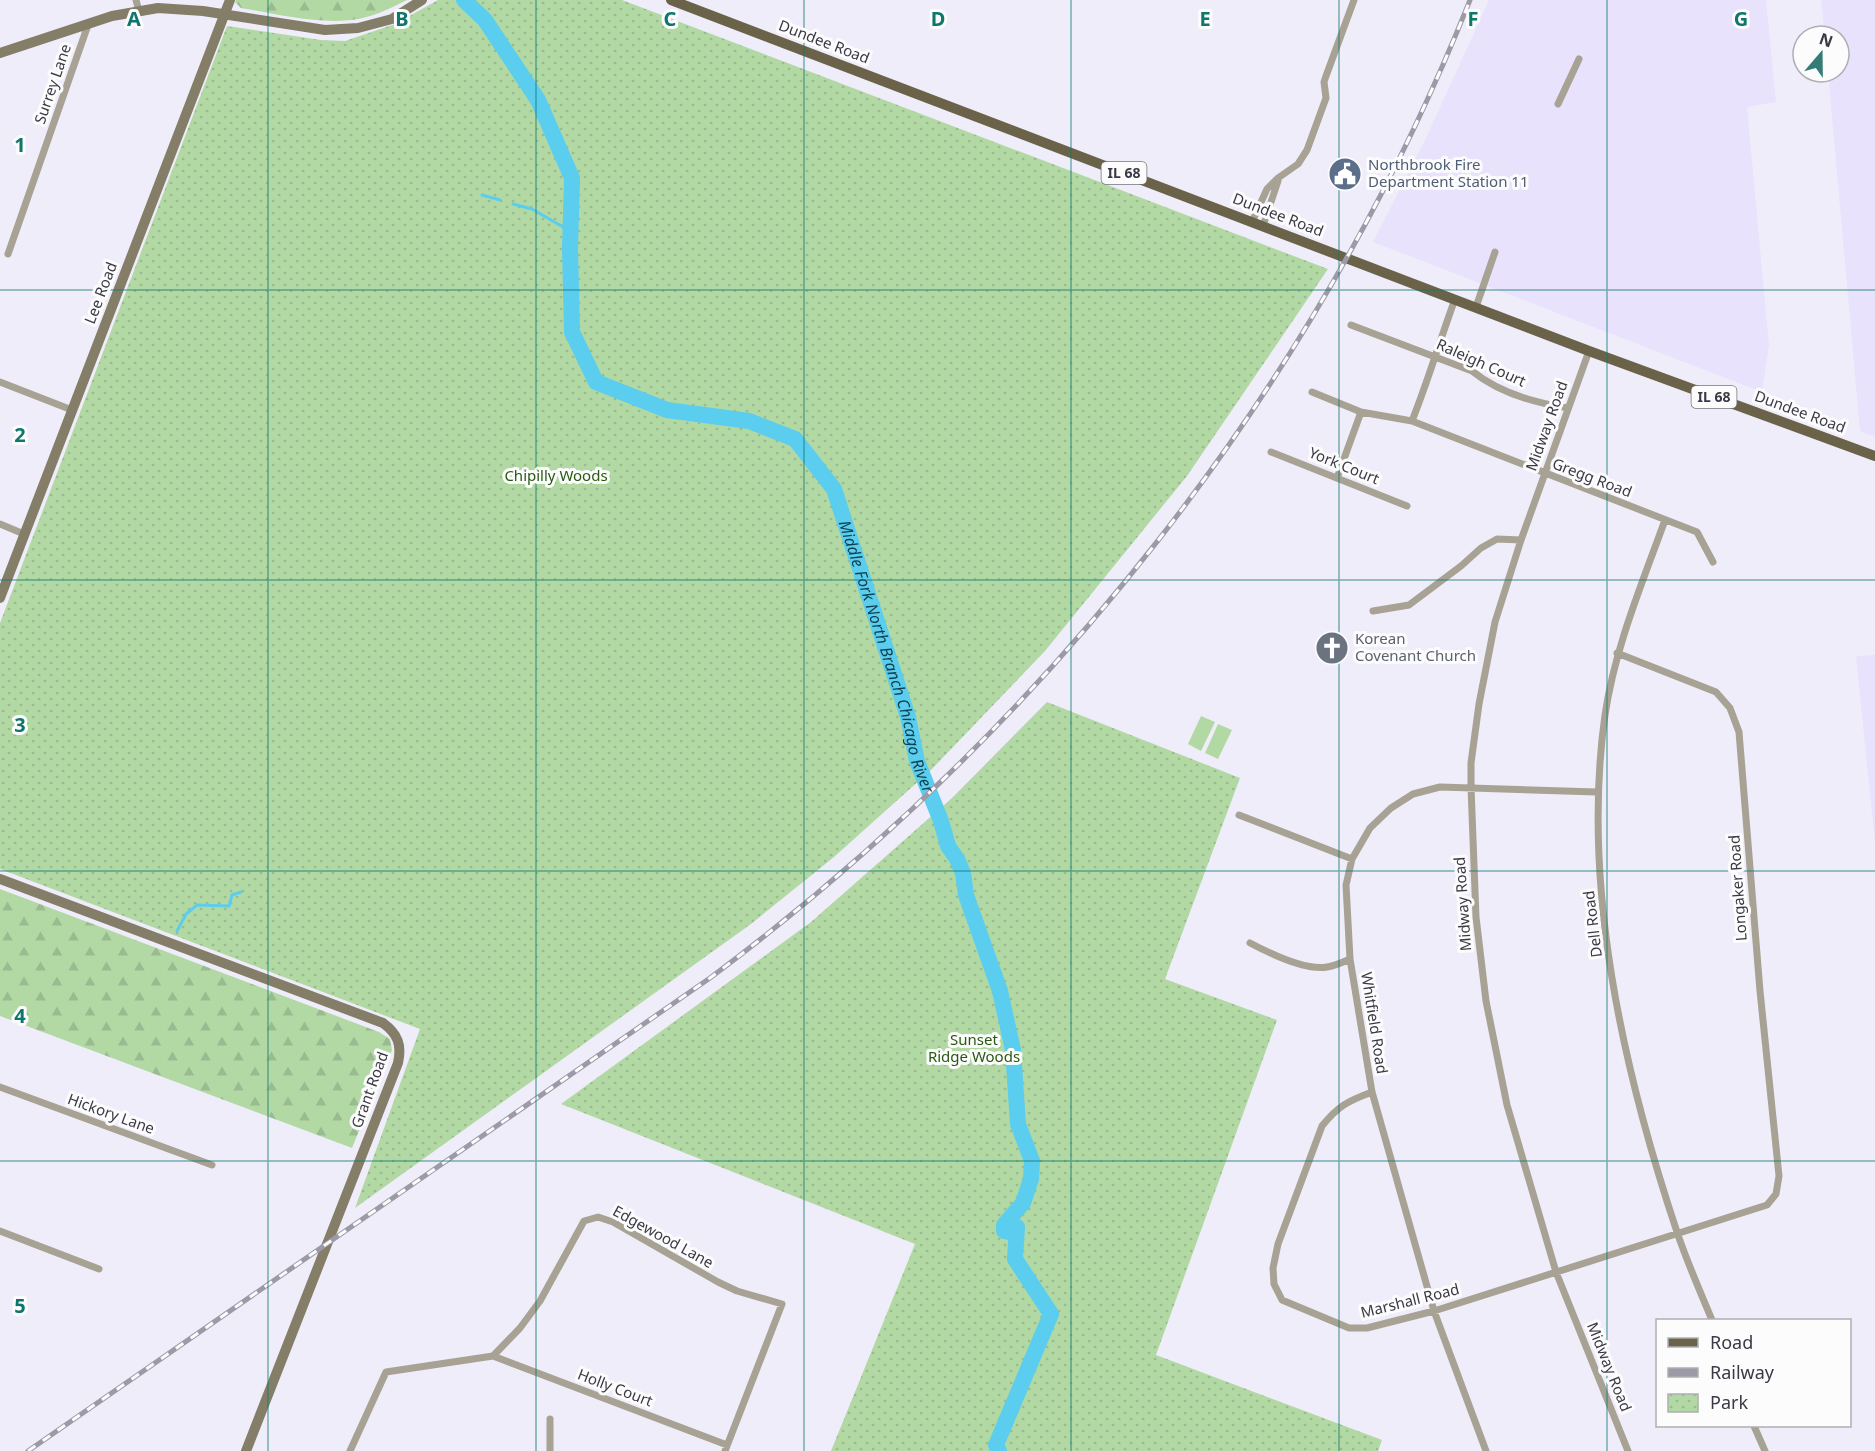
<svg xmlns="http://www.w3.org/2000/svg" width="1875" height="1451" font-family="'Noto Sans',sans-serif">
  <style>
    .built { fill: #e8e2fc }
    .grass { fill: #b2d9a4 }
    .forest { fill: url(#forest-firs) }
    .park { fill: url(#park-dots) }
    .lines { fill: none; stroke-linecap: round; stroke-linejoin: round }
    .stream { stroke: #5bcdee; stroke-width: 3 }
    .river { stroke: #5bcdee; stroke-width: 16 }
    .street { stroke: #a7a294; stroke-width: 7 }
    .secondary { stroke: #847d68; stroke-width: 10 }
    .primary { stroke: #6b6349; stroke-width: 10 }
    .rail-casing { stroke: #9d9aa8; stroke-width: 5 }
    .rail { stroke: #fcfcfc; stroke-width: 3; stroke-dasharray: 9; stroke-linecap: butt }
    .grid { fill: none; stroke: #0f766e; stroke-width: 1.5; stroke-opacity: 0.55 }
    .labels { text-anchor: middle; stroke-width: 6; stroke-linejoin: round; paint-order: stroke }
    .shield { fill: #fcfcfc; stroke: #76747d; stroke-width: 1.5 }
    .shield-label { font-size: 14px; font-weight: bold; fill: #3c3946 }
    .street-label { font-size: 15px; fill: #3c3946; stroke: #fcfcfc }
    .service-label { font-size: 15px; fill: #4e5e75; stroke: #fcfcfc; text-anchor: start }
    .park-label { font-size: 15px; fill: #285911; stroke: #fcfcfc }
    .worship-label { font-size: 15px; fill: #5b616d; stroke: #fcfcfc; text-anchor: start }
    .water-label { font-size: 16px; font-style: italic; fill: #0f4250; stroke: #fcfcfc }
    .grid-label { font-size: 20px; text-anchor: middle; font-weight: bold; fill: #0f766e; stroke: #fcfcfc; stroke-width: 6; stroke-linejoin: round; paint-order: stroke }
  </style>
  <defs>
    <pattern id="forest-firs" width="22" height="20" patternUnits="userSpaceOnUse" patternTransform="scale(1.5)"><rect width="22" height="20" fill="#b2d9a4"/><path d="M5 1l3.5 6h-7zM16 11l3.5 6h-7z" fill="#9abb8f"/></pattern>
    <pattern id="park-dots" width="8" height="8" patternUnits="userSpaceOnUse" patternTransform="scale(1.5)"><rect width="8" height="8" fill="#b2d9a4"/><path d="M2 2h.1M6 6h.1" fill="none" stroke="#9abb8f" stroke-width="1.8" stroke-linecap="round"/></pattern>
  </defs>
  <rect width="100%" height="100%" fill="#f0edfb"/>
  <path class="built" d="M1489 0H1766L1776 102 1747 107 1769 345 1762 392 1373 242 1425 140Z
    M1821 0H1875V437L1860 431 1828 72H1839V36H1825Z
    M1875 655V843L1856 656Z"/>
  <path class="grass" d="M1201 716 1215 722 1201 751 1188 744Z
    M1218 724 1232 730 1218 759 1205 753Z"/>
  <path class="forest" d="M236 0H407C389 9 371 18 351 20 315 24 276 14 241 8L235 2Z
    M0 889 379 1032 390 1039 392 1050 352 1148 0 1016Z"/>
  <path class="park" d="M438 0H622L1328 269 1187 476 1045 651 931 770 834 857 751 924 355 1208 420 1029 0 869V623L227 26 321 40 345 41 395 24Z
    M1047 702 1240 778 1165 979 1277 1020 1156 1355 1382 1440 1378 1451H831L915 1244 561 1104 811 922 952 798Z"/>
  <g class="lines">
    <path class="stream" d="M482 195 500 200
      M513 204 532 209 570 231
      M177 931 186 914 197 905 229 906 232 895 241 892"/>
    <path class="river" id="s1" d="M464 0 485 20 538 100 572 178 570 249 572 332 596 382 667 410 749 421 795 439 834 489 908 717 917 761 941 821 948 846 957 859 963 873 966 895 1000 991 1013 1050 1018 1124 1032 1161 1031 1179 1023 1203 1004 1225V1231L1009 1232 1017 1227 1015 1259 1051 1314 996 1445 999 1451"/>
    <path class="street" d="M136 0 139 11
      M1558 104 1579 59
      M1252 222 1267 189 1278 178 1298 164 1307 150 1326 98 1324 82 1326 76 1354 0
      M1263 226 1278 181
      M8 254 88 25
      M1476 307 1495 252
      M1351 325 1472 371C1498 392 1535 403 1568 408
      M1589 351 1521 540 1495 622 1479 704 1471 763V787L1476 917 1486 1001 1507 1105 1556 1272 1628 1451
      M0 382 72 410
      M1312 392 1361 412 1412 421 1697 532 1713 562
      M1412 421C1428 381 1440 340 1455 299
      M1271 452 1407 506
      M1337 478 1361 412
      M1665 520C1642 584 1615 647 1605 715 1581 885 1623 1070 1677 1232 1687 1262 1700 1291 1712 1320
      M0 524 24 534
      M1373 611 1409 605 1461 566 1481 548 1497 539 1521 540
      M1239 815 1352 859
      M1250 943C1269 953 1306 971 1327 967 1335 966 1343 962 1350 959
      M0 1087 212 1165
      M1372 1092C1348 1101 1338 1106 1322 1126L1278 1244 1273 1268 1274 1284 1282 1300 1349 1328H1367L1434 1311 1767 1205 1776 1194 1779 1176 1760 991 1739 732 1730 708 1716 692 1617 653
      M0 1231 99 1269
      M493 1356 727 1445
      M550 1419V1451
      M1754 1426 1765 1451
      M350 1451 386 1372 493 1356 520 1328 540 1301 584 1221 598 1217 613 1222 718 1282 737 1291 782 1304 725 1451
      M1486 1451 1434 1311 1372 1092 1350 959 1346 885 1352 859 1370 828 1391 808 1413 794 1440 787 1597 792"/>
    <path class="secondary" d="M0 53 112 16 158 8 203 11 325 30 358 28 392 19 422 0
      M0 598 230 0
      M0 879 383 1023C398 1034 402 1045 398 1063L246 1451"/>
    <path class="primary" d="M671 0 1589 351 1875 456"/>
    <defs>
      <path id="rail" d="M28 1451 710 978C1045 728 1315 389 1470 0"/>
    </defs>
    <use href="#rail" class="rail-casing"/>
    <use href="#rail" class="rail"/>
  </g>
  <path class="grid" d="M268 0V1451M536 0V1451M804 0V1451M1071 0V1451M1339 0V1451M1607 0V1451M0 290H1875M0 580H1875M0 871H1875M0 1161H1875"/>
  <defs>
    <symbol id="civic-disc" viewBox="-11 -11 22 22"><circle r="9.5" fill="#5c6f8a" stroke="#fcfcfc"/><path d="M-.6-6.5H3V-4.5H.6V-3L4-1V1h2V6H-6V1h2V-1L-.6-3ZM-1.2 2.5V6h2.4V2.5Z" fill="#fff"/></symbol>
    <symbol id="church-disc" viewBox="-11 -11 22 22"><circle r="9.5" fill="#6b7280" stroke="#fcfcfc"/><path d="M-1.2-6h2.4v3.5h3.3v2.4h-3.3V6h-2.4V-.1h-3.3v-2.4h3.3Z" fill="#fff"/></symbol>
  </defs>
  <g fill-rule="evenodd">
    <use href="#civic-disc" x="1326" y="155" width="38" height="38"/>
    <use href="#church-disc" x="1313" y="629" width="38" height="38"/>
  </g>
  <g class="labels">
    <g class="shield">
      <rect x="1101.5" y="162" width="45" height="22" rx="4.5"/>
      <rect x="1691.5" y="386" width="45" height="22" rx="4.5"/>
    </g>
    <g class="shield-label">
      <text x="1124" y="178">IL 68</text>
      <text x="1714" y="402">IL 68</text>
    </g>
    <g class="street-label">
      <text transform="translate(824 42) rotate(21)" y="5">Dundee Road</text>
      <text transform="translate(53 84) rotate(-71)" y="5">Surrey Lane</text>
      <text transform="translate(1278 215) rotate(21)" y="5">Dundee Road</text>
      <text transform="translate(101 293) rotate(-69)" y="5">Lee Road</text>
      <text transform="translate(1481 363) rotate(24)" y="5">Raleigh Court</text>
      <text transform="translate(1800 412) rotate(20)" y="5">Dundee Road</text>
      <text transform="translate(1547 426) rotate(-70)" y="5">Midway Road</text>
      <text transform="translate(1344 466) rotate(22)" y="5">York Court</text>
      <text transform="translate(1592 478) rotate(21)" y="5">Gregg Road</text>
      <text transform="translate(1738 888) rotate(-94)" y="5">Longaker Road</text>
      <text transform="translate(1463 904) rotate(-94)" y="5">Midway Road</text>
      <text transform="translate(1593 924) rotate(-97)" y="5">Dell Road</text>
      <text transform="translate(1374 1023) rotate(81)" y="5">Whitfield Road</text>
      <text transform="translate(370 1090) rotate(-70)" y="5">Grant Road</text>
      <text transform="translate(111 1114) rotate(20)" y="5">Hickory Lane</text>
      <text transform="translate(663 1237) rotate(29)" y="5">Edgewood Lane</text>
      <text transform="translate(1410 1301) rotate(-14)" y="5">Marshall Road</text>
      <text transform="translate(1609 1367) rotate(68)" y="5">Midway Road</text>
      <text transform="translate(615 1388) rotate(21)" y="5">Holly Court</text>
    </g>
    <g class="service-label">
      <text x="1368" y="170">Northbrook Fire<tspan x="1368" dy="17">Department Station 11</tspan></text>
    </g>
    <g class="park-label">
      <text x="556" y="481">Chipilly Woods</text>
      <text x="974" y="1045">Sunset<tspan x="974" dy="17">Ridge Woods</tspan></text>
    </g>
    <g class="worship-label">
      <text x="1355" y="644">Korean<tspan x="1355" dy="17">Covenant Church</tspan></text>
    </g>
    <g class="water-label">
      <text dy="6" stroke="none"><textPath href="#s1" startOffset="867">Middle Fork North Branch Chicago River</textPath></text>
    </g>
  </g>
  <g class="grid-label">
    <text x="134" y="26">A</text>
    <text x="402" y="26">B</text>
    <text x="670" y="26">C</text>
    <text x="938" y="26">D</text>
    <text x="1205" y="26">E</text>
    <text x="1473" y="26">F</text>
    <text x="1741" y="26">G</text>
    <text x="20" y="152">1</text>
    <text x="20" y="442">2</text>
    <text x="20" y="732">3</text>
    <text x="20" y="1023">4</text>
    <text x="20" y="1313">5</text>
  </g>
  <rect x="1656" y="1319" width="195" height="108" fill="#fcfcfc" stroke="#afaeb3" stroke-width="1.5"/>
  <rect x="1668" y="1338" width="30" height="9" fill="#6b6349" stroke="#afaeb3" stroke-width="1.5"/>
  <text x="1710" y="1349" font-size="18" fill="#3c3946">Road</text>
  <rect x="1668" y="1368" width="30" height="9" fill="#9d9aa8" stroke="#afaeb3" stroke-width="1.5"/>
  <text x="1710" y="1379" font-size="18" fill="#3c3946">Railway</text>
  <rect x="1668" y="1394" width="30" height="18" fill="url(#park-dots)" stroke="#afaeb3" stroke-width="1.5"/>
  <text x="1710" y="1409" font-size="18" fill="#3c3946">Park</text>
  <g transform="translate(1821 54) rotate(20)"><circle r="28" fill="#fcfcfc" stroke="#afaeb3" stroke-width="1.5"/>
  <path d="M0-4.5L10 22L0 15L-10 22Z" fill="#347c76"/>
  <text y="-9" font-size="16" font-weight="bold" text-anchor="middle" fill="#3c3946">N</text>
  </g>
</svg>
